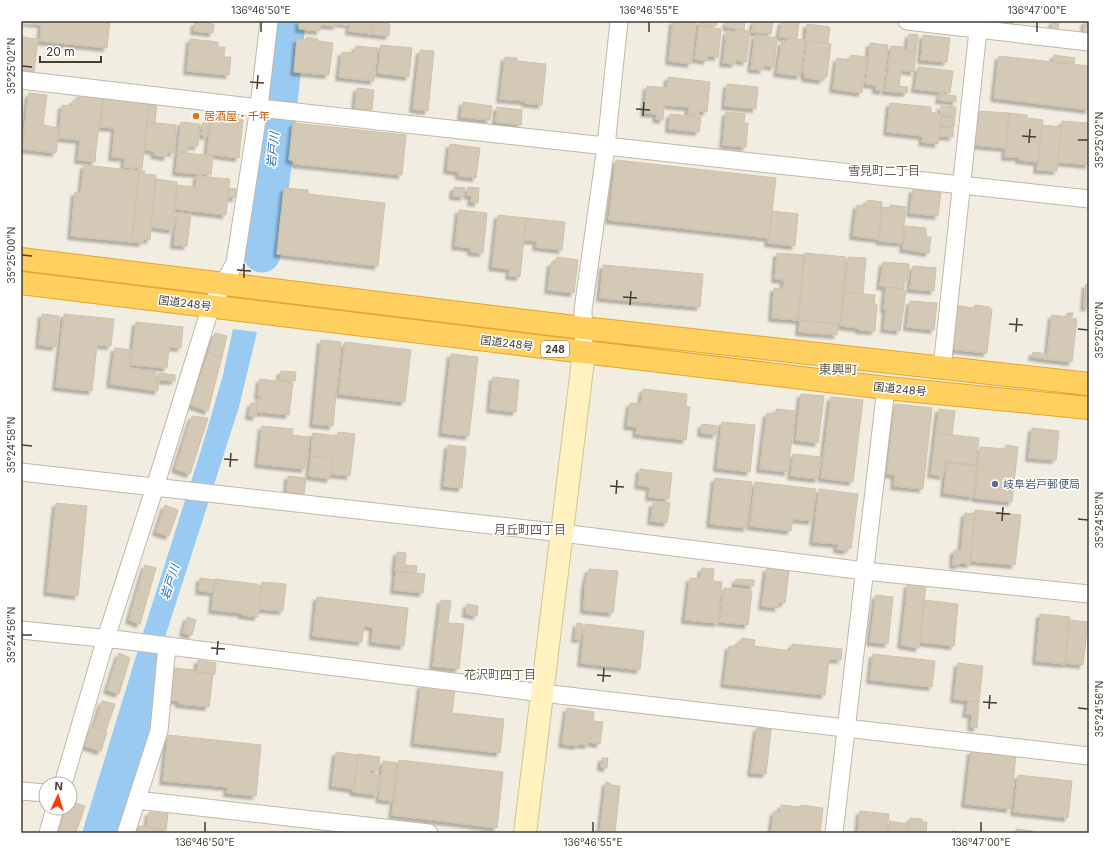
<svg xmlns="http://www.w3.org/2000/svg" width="1110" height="854" font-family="Inter,'Noto Sans JP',sans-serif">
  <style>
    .water { fill: #99cbf2 }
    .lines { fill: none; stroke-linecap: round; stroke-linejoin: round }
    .river { stroke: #99cbf2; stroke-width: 37 }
    .building { fill: #d3c9b6; stroke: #cec1a9; filter: url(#shadow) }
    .street-casing { stroke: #c0b8a7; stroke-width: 19 }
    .secondary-casing { stroke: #d3c48e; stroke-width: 24 }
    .highway-casing { stroke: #e3a62a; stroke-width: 24 }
    .street { stroke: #fff; stroke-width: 17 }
    .secondary { stroke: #fff2be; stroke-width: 22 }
    .highway { stroke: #ffd05f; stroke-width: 22 }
    .ticks { fill: none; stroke: #433d32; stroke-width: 1.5 }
    .food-dot { fill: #e8710a; stroke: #fff; stroke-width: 1.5 }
    .service-dot { fill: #5c6f8a; stroke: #fff; stroke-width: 1.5 }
    .labels { text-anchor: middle; stroke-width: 3; stroke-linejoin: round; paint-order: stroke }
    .shield { fill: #fff; stroke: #7b7770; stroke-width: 1 }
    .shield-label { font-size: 10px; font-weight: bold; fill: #433d32 }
    .food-label { font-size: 11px; fill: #c56008; stroke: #fff; text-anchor: start }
    .street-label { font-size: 11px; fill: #433d32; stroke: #fff }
    .service-label { font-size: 11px; fill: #4e5e75; stroke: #fff; text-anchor: start }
    .water-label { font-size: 12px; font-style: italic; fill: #2872b2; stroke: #fff }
    .neighbourhood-label { font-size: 12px; fill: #665b49; stroke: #fff }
    .quarter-label { font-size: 13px; fill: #665b49; stroke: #fff }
    .neatline { fill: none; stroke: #433d32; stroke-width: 1.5 }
    .ticks-label { font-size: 10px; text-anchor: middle; fill: #433d32 }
  </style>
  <defs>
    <filter id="shadow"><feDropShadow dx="-3.5" dy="3.5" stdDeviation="1" flood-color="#0004"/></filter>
  </defs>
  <rect width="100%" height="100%" fill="#f2ede1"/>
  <path class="water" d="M233 329 257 332 239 407 159 656 150 728 118 833H82L144 630 202 447 223 375Z"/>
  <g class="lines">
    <path class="river" d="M262 254 274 156 287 21"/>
  </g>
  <path class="building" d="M22 21H42V24L22 22Z
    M42 21H110L107 48 40 41Z
    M299 21H321L320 31 299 29Z
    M324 21H349L348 24 337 23 336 26 324 25Z
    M350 21H372L371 34 349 31Z
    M374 21H383V23L390 24 389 36 372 34Z
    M673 21H696L691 64 669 61Z
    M699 21H717L716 26 698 25Z
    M727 21H745L744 30 726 27Z
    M754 21H773L771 34 752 32Z
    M782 21H799L797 39 779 37Z
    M1005 21H1014L1013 25 1004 24Z
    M1053 21H1059L1058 29 1052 28Z
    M1085 21H1089V33L1084 32Z
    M195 22 214 24 213 33 194 31Z
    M807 24 830 27 828 43 806 41Z
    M699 26 721 29 718 57 707 56V61L695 59Z
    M736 29 750 31 746 62 736 60 735 64 723 63 727 31 735 32Z
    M909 34 918 35 916 52 907 51Z
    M755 35 777 38 774 67 764 65 763 70 751 69Z
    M923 35 950 38 947 62 921 60Z
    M21 37 38 39 34 72 21 70Z
    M307 37 318 39 317 41 333 43 329 75 294 72 297 39 306 40Z
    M787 38 805 40 800 76 777 73 782 41 786 42Z
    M190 39 218 42V47H225L224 57H231L229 75 187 71Z
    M807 41 831 44 827 77H823V80L805 78V74L803 73Z
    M870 43 888 45 883 91 876 90V85L866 84Z
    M381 45 412 48 409 77 378 73Z
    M356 46 377 48 374 81 339 77 342 52 355 53Z
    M891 46 903 47V51L916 52 914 72 901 70 899 86 908 87 907 93 885 91Z
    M420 50 434 51 428 111 413 109Z
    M851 55 867 57 862 93 833 89 837 58 850 60Z
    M1054 55 1075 58 1074 64 1053 62Z
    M999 56 1089 66V110L994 98Z
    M505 57 517 58V61L546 64 542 105 525 103V101L500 99Z
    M918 67 953 71 950 93 915 89Z
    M668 77 710 82 707 112 699 111 698 115 688 114 689 107 664 105 663 120 656 119 657 114 644 113 647 86 667 88Z
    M727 84 758 87 756 109 725 106Z
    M357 88 374 90 372 110 355 108Z
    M29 93 47 95 43 125 59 128 56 153 22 149Z
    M80 94 103 96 96 150 91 149 89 161 78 160 80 140 59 138 62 105 73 106V100H80Z
    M940 94 956 96V102L939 100Z
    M104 97 149 102 142 169 124 167 125 158 112 157 115 128 100 127Z
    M149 102 157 103 155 123 147 122Z
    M463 102 492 106 490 120 461 117Z
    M890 103 931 107V112L941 114 938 144 922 142 923 136 887 132Z
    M941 106 956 107 955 117 941 115Z
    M497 107 522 110 521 125 496 122Z
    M977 111 1009 113 1006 148 973 145Z
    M726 112 745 114 744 123H748L746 147 723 145Z
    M212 113 238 116 237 119 243 120 239 158 207 154Z
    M1009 113 1027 115V118L1043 120 1038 162 1019 160V157H1005Z
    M670 114 701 117 699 132 669 129Z
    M941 117 955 118 954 127 940 125Z
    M1062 121 1089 123V165L1058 162Z
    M147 122 176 125 174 153 168 152 167 157 154 155 155 151 144 150Z
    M181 122 200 124 198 146H188L187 152 178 151Z
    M203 122H209L207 136 201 135Z
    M293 123 406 135 402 175 295 164V161L289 160Z
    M1042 125 1061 127 1057 171 1037 170Z
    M940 127 953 128V137L939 136Z
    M450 144 480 148 476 178 459 176V172L447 170Z
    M91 149 96 150 95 162 89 161Z
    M178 152 213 156 211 175 176 172Z
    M616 160 776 178 769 238 609 220Z
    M84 165 139 171 132 242 71 236 75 192 81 193Z
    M139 170 145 171 144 174 156 175 150 240 143 239V243L132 242Z
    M197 176 230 179 226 215 175 209 177 185 196 187Z
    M156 179 177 182 173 230 151 227Z
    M454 187 465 188 464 197 453 196Z
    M468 187 479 188 478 203 471 202 472 196 467 195Z
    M229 188 236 189V198L228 197Z
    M284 188 308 190V194L385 203 378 266 277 254Z
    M913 189 941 193 938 216 910 213Z
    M867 200 882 202 878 239 853 236 857 205 866 206Z
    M890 205 906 207 902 243 879 241 882 207 890 208Z
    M459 210 487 213 483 253 471 252V248L455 246Z
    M772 211 798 214 795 246 768 243Z
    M177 213 191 214 187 246 174 245Z
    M498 215 526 218 520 277 509 276 510 269 492 267Z
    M526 218 565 222 562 250 536 247 537 241 524 240Z
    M905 226 926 228V237H931L929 253 903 249Z
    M777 253 804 255 798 320 772 318 774 288 783 289 784 280 775 279Z
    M805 253 846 257 840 324 798 320Z
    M557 257 578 260 574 293 548 290 551 263H556Z
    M848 257 866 258 863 294 844 292Z
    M883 262 909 264 907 281 904 280V289L880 286Z
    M603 265 703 274 700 307 600 298Z
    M913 266 936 268 934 291 910 289Z
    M1086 284 1089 285V307H1084Z
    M886 287 904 289 903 291H906L900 331 884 329 886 310 884 309Z
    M844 292 875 295 874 304H877L875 331 859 330V328L841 326Z
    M910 301 937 303 934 330 907 327Z
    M954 305 974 308 975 305 990 307 989 309H992L987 353 950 349Z
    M1067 313H1073L1072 318 1077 319 1072 362 1047 359 1052 315 1066 317Z
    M42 314 59 316 56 347 39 345Z
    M64 314 114 319 111 346 97 345 92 391 56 387Z
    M800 320 838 324 837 335 799 332Z
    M136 322 183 327 181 348 169 347 167 368 131 365Z
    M215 333 227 336 222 357 208 353Z
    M321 340 341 342 333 426 313 424Z
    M345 342 411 350 405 402 339 394Z
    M115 348 131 350 129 368 156 372 155 381H159L158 391 110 384Z
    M1033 352 1048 354 1047 359 1032 357Z
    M208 353 222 357 208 411 191 405Z
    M451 354 478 357 469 436 442 433Z
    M281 371 296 372 295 381 280 380Z
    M158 373 175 375V381L157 380Z
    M493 377 519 380 516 412 490 409Z
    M260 379 293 383 289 415 262 412V413L257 412 258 399H262V396H258Z
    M643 389 687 394 686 406 690 407 686 440 636 434 637 427 627 426 630 403 641 404Z
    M801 394 824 396 818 443 796 440Z
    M831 397 863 400 853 482 821 478Z
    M251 403 257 404 256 417 249 416Z
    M895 404 932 408 923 489 894 486 895 475 887 474Z
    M776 409 795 411 788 472 760 469 767 413 776 414Z
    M939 409 955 411 952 435 936 433Z
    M192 416 208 418 190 474 175 469Z
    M722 422 755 425 750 472 717 468Z
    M702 424 717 426 716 435 701 433Z
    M262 426 293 429 292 435 309 437 305 469 258 464Z
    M1032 428 1059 431 1056 460 1029 458Z
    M338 432 355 434 350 476 331 474 333 459 311 456 313 433 338 436Z
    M936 433 979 438 976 465 945 461 943 476 931 474Z
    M448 445 466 447 462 488 444 486Z
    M1006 445 1018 447 1012 502 975 498 980 447 1006 449Z
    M793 454 821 457 818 479 791 476Z
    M311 456 333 459 330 479 309 476Z
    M947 463 977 466 973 497 944 493Z
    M640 469 672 473 669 499 649 497 650 487 638 485Z
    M288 476 306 478 304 494 287 492Z
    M715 478 752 482 747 528 710 524Z
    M755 482 816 489 812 521 793 519 791 531 750 526Z
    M819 489 858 494 851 548H847V551L837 549 838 544 813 542Z
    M661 502 670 503 667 523 651 521 653 503 661 504Z
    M56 503 87 506 78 596 47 592Z
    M165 505 178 510 169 536 156 532Z
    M975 510 1021 515 1015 565 970 561Z
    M965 513 975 514 970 564 960 563 959 565H953L954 550 961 551Z
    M397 552 406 553 404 572 395 571Z
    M145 565 156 568 140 624 129 620Z
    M406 565 417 566 416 573 405 572Z
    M702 568 714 569 713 581 722 582 718 623 685 620 690 578 700 579Z
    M767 568 789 571 785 603 779 602 778 608 762 606Z
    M589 569 618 571 613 613 584 610 585 585Z
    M396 571 425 574 423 593 394 590Z
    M200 578 215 580 213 592 199 591Z
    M215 579 257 584V588H261L258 617 242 615V613L212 610Z
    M736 579 754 580V586L735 584Z
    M262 582 286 584 283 611 259 609Z
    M908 584 926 586 919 648 901 645Z
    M724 588 752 591 748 625 720 622Z
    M876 595 893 597 888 644 870 642Z
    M317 597 408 608 404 646 372 642 373 627 364 626 362 642 313 636Z
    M441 600 451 601 448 623 464 624 459 669 433 666Z
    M924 600 958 604 954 646 920 642Z
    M467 604 478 606 477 616 466 614Z
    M1040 614 1070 617 1065 664 1036 661Z
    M187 617 196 620 192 635 183 633Z
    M1069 620 1088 622 1083 665 1065 663Z
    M577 623 583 624 581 639H575Z
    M585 624 644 631 640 670 581 663Z
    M742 638 755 640 754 646 791 651 792 644 842 649 841 660 829 659 825 695 724 684 729 646 735 647V644H741Z
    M119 653 130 658 119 694 107 690Z
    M873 654 935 661 932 687 870 680Z
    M198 660 216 663 215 674 197 673Z
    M958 663 983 666 979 702 954 699Z
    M174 668 194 670V672L213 674 209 707 179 704V701L171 700Z
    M421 685 455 689 452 713 504 719 500 753 414 743Z
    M102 701 115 704 106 731 94 727Z
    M968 701 979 702 977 728 971 727 972 714H966Z
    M567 708 594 712 593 721 603 722 600 744 589 742 588 745 578 744V746L562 744Z
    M761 724 772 725 771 730 760 729Z
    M91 727 107 732 101 751 85 746Z
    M757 728 771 730 766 774 751 773Z
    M168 735 261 745 256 796 227 793 228 787 163 781Z
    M971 751 1016 755 1010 809 965 804Z
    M336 752 358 755 354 789 332 786Z
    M358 754 380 757 378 771 370 770V774L380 775 377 795 353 792Z
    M602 758H608L607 768 601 767Z
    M399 760 503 772 497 828 392 815Z
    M383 761 397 763 392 801 379 799Z
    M1018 775 1072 781 1068 818 1014 812Z
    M606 782 610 783V785L620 786 615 833H600Z
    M70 801 85 806 76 833H58L66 808H70Z
    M781 805 800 807 801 805 823 808 820 833H771L774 811 781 812Z
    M860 811 889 814 886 833H858Z
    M149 812 168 814 166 830 147 827Z
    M910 818 922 819V822H927L926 833H908Z
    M889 821 908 824 907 833H888Z
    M138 826 163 829 162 833H137Z
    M1016 829 1033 831 1032 833H1016Z
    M952 831 970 833H952Z"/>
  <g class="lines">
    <defs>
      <path id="street" d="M907 21 1089 42
        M21 80 260 108 1089 199
        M584 352 583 310 606 146 619 21
        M942 368 979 21
        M21 472 562 533 865 571 1089 594
        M21 630 121 640 542 693 1089 756
        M63 784 106 638 155 487 211 306 235 263 259 107 269 21
        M21 791 46 793
        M137 800 429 833
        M48 833 55 808
        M126 833 159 731 166 656 168 646
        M834 833 886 388"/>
      <path id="secondary" d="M525 833 584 352"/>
      <path id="highway" d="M21 259 583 328 1089 384
        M21 283 584 352 886 388 1089 408"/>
    </defs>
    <use href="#street" class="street-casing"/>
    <use href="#secondary" class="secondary-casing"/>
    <use href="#highway" class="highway-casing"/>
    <use href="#street" class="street"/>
    <use href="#secondary" class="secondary"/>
    <use href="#highway" class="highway"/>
  </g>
  <path class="ticks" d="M261 32V22M649 32V22M1037 32V22M22 66 32 67M250 82 264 83M257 89 258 75M636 109 650 110M643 116 644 102M1022 136 1036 137M1078 140H1088M1029 143 1030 129M22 255 32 256M237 270 251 271M244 278V264M623 297 637 298M630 305 631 291M1009 324 1023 325M1078 329 1088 330M1016 332 1017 318M22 445 32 446M224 459 238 460M230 467 231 453M610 486 624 487M616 494 617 480M996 513 1010 514M1078 519 1088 520M1002 521 1003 507M22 635H32M211 648 225 649M217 655 218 641M597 675 611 676M603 682 604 668M983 702 997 703M1078 708 1088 709M989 709 990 695M205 832V822M593 832V822M981 832V822"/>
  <circle class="food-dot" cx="196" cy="116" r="4"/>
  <circle class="service-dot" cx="995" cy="484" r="4"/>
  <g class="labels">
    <rect class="shield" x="541" y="341" width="28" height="16" rx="3"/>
    <g class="shield-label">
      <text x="555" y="353">248</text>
    </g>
    <g class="food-label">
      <text x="204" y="120">居酒屋・千年</text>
    </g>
    <g class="street-label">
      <text transform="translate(185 303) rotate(7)" y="4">国道248号</text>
      <text transform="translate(507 343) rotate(7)" y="4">国道248号</text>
      <text transform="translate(900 389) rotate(6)" y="4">国道248号</text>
    </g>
    <g class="service-label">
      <text x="1003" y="488">岐阜岩戸郵便局</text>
    </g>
    <g class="water-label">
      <text transform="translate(273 150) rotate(-84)" y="4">岩戸川</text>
      <text transform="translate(170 582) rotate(-72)" y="4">岩戸川</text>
    </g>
    <g class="neighbourhood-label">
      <text x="884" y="175">雪見町二丁目</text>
      <text x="530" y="534">月丘町四丁目</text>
      <text x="500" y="679">花沢町四丁目</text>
    </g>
    <g class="quarter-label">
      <text x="838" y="374">東興町</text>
    </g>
  </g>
  <rect width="1110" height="854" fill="none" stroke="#ffffff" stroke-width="44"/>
  <g transform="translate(58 796) rotate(4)"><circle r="19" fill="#ffffff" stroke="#b4b1ad"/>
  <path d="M0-3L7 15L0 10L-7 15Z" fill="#ff390b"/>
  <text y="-6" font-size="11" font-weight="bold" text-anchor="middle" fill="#433d32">N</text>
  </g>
  <path d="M40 56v6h61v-6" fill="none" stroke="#433d32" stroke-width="2"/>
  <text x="46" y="56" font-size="12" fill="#433d32" stroke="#ffffff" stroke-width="3" paint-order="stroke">20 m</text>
  <rect x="22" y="22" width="1066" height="810" class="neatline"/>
  <g class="ticks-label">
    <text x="261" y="14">136°46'50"E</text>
    <text x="649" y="14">136°46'55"E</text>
    <text x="1037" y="14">136°47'00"E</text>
    <text transform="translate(11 66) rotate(-90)" y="4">35°25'02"N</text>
    <text transform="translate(1099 140) rotate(-90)" y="4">35°25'02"N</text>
    <text transform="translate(11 255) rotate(-90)" y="4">35°25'00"N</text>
    <text transform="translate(1099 330) rotate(-90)" y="4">35°25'00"N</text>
    <text transform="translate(11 445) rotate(-90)" y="4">35°24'58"N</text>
    <text transform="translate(1099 520) rotate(-90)" y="4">35°24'58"N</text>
    <text transform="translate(11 635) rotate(-90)" y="4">35°24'56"N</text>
    <text transform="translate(1099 709) rotate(-90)" y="4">35°24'56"N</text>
    <text x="205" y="846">136°46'50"E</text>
    <text x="593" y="846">136°46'55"E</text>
    <text x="981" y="846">136°47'00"E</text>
  </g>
</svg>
